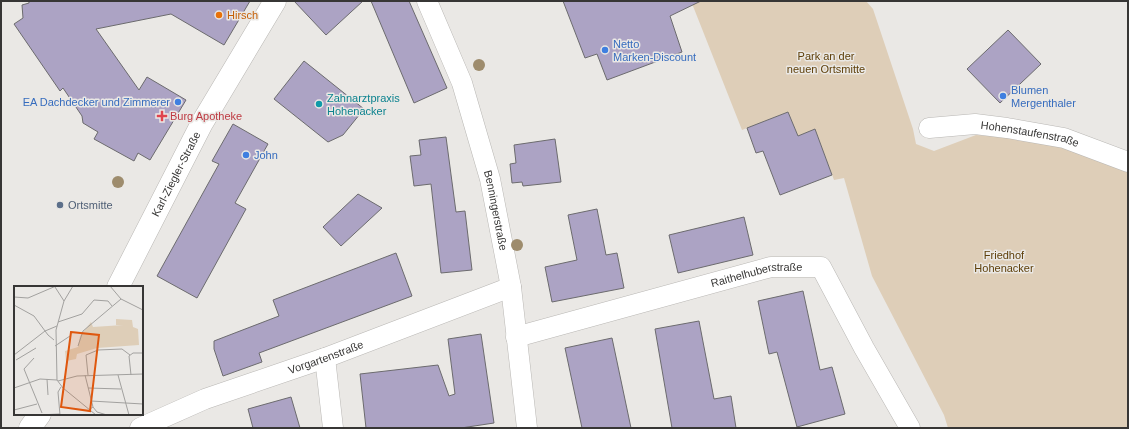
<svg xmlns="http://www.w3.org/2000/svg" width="1129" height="429" font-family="Helvetica,sans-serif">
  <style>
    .green { fill: #deceb8 }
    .building { fill: #aca3c4; stroke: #6c6b6e }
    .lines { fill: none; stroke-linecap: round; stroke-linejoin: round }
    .minor-casing { stroke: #b9b7b4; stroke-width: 21 }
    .tertiary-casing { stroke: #b9b7b4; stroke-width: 23 }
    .minor { stroke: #fff; stroke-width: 20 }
    .tertiary { stroke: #fff; stroke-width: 22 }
    .tree { fill: #9e8c6d }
    .food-dot { fill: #e8710a; stroke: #eae8e5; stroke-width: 1.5 }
    .shop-dot { fill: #3f7fe0; stroke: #eae8e5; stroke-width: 1.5 }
    .culture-dot { fill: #0f9aa8; stroke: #eae8e5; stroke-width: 1.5 }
    .health-dot { fill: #e0444e; stroke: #eae8e5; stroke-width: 1.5 }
    .service-dot { fill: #5c6f8a; stroke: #eae8e5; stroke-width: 1.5 }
    .labels { text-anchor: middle; stroke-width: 3; stroke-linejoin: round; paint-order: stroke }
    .food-label { font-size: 11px; fill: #c56008; stroke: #eae8e5; text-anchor: start }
    .shop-label { font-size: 11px; fill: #366cbe; stroke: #eae8e5; text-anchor: start }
    .park-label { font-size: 11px; fill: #5f400a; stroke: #eae8e5 }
    .culture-label { font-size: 11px; fill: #0d838f; stroke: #eae8e5; text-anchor: start }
    .health-label { font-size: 11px; fill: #be3a42; stroke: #eae8e5; text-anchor: start }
    .street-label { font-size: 11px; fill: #373635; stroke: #eae8e5 }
    .service-label { font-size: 11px; fill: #4e5e75; stroke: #eae8e5; text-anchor: start }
    .inset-road { fill: none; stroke: #a2a19f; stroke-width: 1 }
    .view { fill: #df570e; fill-opacity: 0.15; stroke: #df570e; stroke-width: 2 }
    .inset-edge { fill: none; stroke: #373635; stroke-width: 2 }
  </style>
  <rect width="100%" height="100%" fill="#eae8e5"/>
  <path class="green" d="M691 1H866L873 9 913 129 916 144 934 151 976 135 1035 139 1089 153 1128 169V428H948L944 415 872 276 844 178 834 180 815 129 798 136 788 112 742 130Z"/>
  <path class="building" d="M29 1H250L224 45 171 14 96 29 139 90 147 77 186 100 150 160 138 153 134 161 94 139 98 132 83 123 82 116 63 88 60 91 14 24 23 18 22 5 29 3Z
    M294 1H363L326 35Z
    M371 1H409L447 88 414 103Z
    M563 1H701L670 16 682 52 607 80 597 54 585 58Z
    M1008 30 1041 64 1000 103 967 69Z
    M304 61 364 109 343 135 328 142 274 99Z
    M788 112 798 136 815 129 832 175 780 195 763 151 756 153 747 128Z
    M233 124 268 144 235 203 246 209 197 298 157 276 219 164 212 161Z
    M446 137 456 212 465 211 472 270 441 273 431 184 414 186 410 156 421 155 419 140Z
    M555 139 561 182 523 186 522 182 512 183 510 164 516 163 514 145Z
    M358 194 382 208 341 246 323 227Z
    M597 209 606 255 617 253 624 288 552 302 545 267 577 260 568 215Z
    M744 217 753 255 678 273 669 235Z
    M396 253 412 296 259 353 262 362 223 376 214 349V341L279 316 273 300Z
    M803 291 820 370 832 367 845 414 797 427 777 352 769 354 758 301Z
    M699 321 714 399 731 396 736 428H672L655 329Z
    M481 334 494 423 461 428H366L360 374 438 365 449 396 455 394 448 339Z
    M612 338 631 428H582L565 348Z
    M291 397 300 428H253L248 409Z"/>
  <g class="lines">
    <defs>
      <g id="minor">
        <path id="s1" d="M427 1 462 83 490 179 511 287 527 428"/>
        <path id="s2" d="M929 128 975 124 1007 128 1064 138 1128 162"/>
        <path id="s3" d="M516 337 771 267H821L864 348 910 428"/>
        <path d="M325 358 333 428"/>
        <path id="s4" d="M140 428 205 399 325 358 511 287"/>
      </g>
      <g id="tertiary">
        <path id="s5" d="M118 287 202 123 275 1"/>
        <path d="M30 428 40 414"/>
      </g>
    </defs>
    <use href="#minor" class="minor-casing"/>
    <use href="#tertiary" class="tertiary-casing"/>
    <use href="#minor" class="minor"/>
    <use href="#tertiary" class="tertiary"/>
  </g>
  <g class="tree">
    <circle cx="479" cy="65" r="6"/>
    <circle cx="118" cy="182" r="6"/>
    <circle cx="517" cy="245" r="6"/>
  </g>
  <circle class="food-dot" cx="219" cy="15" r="4"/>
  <g class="shop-dot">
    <circle cx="605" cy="50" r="4"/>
    <circle cx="1003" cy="96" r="4"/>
    <circle cx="178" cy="102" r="4"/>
    <circle cx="246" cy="155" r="4"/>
  </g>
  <circle class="culture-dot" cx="319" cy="104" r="4"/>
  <path class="health-dot" d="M160 110h4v4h4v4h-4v4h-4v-4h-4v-4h4z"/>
  <circle class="service-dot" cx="60" cy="205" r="4"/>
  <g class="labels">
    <g class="food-label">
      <text x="227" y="19">Hirsch</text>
    </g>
    <g class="shop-label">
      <text x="613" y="48">Netto<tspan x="613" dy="13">Marken-Discount</tspan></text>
      <text x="1011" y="94">Blumen<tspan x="1011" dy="13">Mergenthaler</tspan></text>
      <text x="170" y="106" text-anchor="end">EA Dachdecker und Zimmerer</text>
      <text x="254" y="159">John</text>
    </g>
    <g class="park-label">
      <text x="826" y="60">Park an der<tspan x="826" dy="13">neuen Ortsmitte</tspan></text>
      <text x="1004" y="259">Friedhof<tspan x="1004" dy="13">Hohenacker</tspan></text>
    </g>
    <g class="culture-label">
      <text x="327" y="102">Zahnarztpraxis<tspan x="327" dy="13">Hohenacker</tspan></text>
    </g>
    <g class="health-label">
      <text x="170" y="120">Burg Apotheke</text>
    </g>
    <g class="street-label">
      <text dy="4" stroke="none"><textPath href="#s2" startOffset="102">Hohenstaufenstraße</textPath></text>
      <text dy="4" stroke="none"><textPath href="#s5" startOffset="127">Karl-Ziegler-Straße</textPath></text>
      <text dy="4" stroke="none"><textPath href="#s1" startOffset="221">Benningerstraße</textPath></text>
      <text dy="4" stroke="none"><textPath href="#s3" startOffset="249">Raithelhuberstraße</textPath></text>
      <text dy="4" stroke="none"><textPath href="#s4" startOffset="199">Vorgartenstraße</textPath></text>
    </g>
    <g class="service-label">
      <text x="68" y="209">Ortsmitte</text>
    </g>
  </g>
  <g transform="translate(14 286)">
    <rect width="129" height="129" fill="#eae8e5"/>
    <path d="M102 33 118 34 119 41 124 43 125 59 83 62 63 68 62 73 52 75 51 65 64 61 66 50 77 36 79 41 109 39H102Z" fill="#deceb8"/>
    <path class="inset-road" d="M59 0 50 15 42 44 43 94 49 102 82 129M96 0 107 13 129 24M41 1 50 15M0 11 14 12 42 0M0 19 20 30 34 49 40 54M44 36 68 28 80 14 94 15 98 20M41 60 56 50M64 60 69 45 107 13M0 69 31 45 43 40M20 72 10 83 28 127M2 74 22 62M71 89 79 121 76 123M74 89 72 69 84 64 108 63 116 69M104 89 115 129M117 89 115 70 119 67H129M33 93 34 109M44 95 63 90 129 88M0 102 26 93 43 94M74 102 107 103M77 115 129 118M79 121 83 126 93 129M0 124 23 118M24 129 46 128M46 129 44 106 47 101"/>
    <path class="view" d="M57 46 85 49 76 125 47 121Z"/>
    <rect width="129" height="129" class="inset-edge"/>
  </g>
  <rect width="1129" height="429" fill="none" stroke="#373635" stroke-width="4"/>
</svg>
